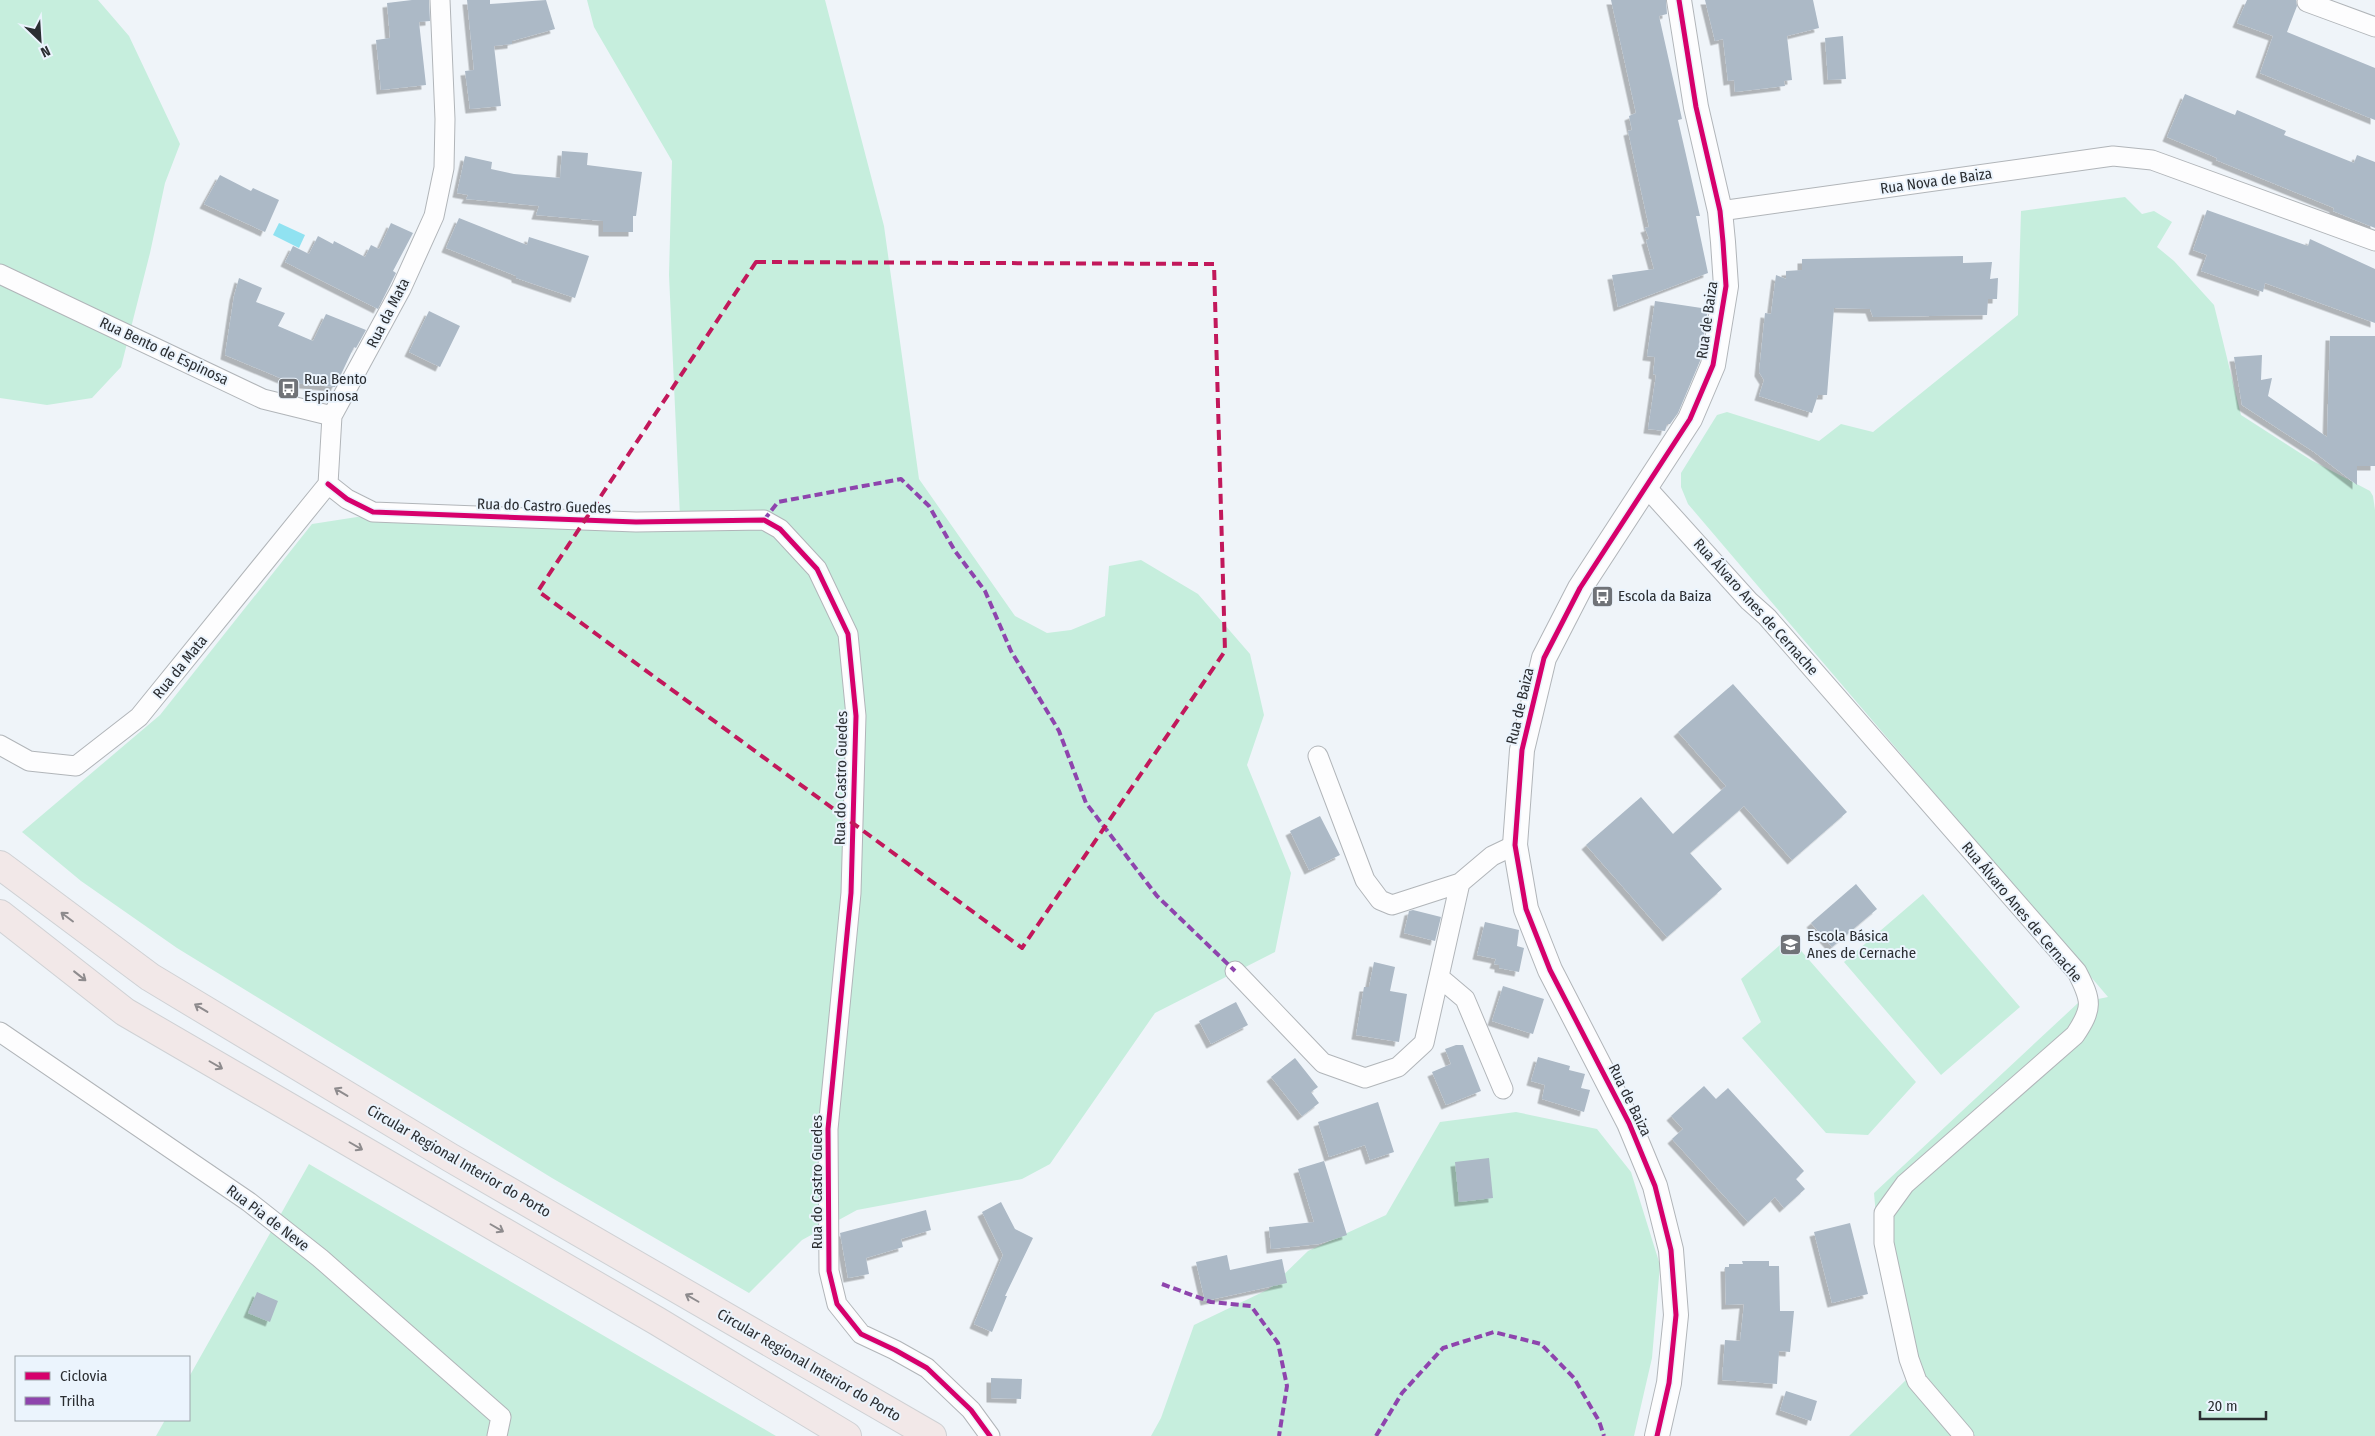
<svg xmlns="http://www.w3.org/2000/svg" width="2375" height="1436" font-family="'Fira Sans Condensed',sans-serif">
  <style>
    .green { fill: #c6eedd }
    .water { fill: #90e2f1 }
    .building { fill: #acb9c6; filter: url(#shadow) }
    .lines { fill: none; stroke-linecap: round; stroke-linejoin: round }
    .minor-casing { stroke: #b1b5b9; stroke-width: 21 }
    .tertiary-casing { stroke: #b1b5b9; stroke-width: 26 }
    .motorway-casing { stroke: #cfd1d4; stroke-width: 30 }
    .minor { stroke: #fdfdfe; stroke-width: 19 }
    .tertiary { stroke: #fdfdfe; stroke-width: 24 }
    .motorway { stroke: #f2e8e8; stroke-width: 28 }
    .quiet { stroke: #8e44ad; stroke-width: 4; stroke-dasharray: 8 4; stroke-linecap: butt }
    .cycleway-casing { stroke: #ebf4fd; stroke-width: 8 }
    .cycleway { stroke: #d6006c; stroke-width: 5 }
    .oneway { stroke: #8e8b8d }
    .marked { fill: none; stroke: #c2185b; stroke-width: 4; stroke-dasharray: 10 6; stroke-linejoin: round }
    .labels { text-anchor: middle; stroke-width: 4; stroke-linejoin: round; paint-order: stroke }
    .street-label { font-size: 15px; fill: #2b2e32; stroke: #ebf4fd }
    .poi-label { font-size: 15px; fill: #2b2e32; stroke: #ebf4fd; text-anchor: start }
  </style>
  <defs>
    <filter id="shadow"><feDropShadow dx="-4.5" dy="4.5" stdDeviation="0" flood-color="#0004"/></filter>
  </defs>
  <rect width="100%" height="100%" fill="#eff4f9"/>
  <path class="green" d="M0 0H98L129 36 180 144 165 183 150 253 121 367 92 398 47 405 0 398Z
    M587 0H825L884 226 919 479 1015 616 1047 633 1071 630 1105 616 1109 566 1141 560 1198 594 1250 654 1264 715 1247 765 1291 873 1275 952 1155 1013 1050 1164 1022 1179 857 1210 802 1240 749 1293 552 1178 177 948 81 881 22 832 160 715 312 524 357 517 652 532 680 517 669 275 672 161 594 27Z
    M2125 197 2142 214 2154 211 2172 222 2157 247 2174 261 2214 305 2241 415 2311 460 2370 491 2373 496 2375 510V1436H1849L1910 1376 1876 1216 1874 1193 2078 1003 2108 997 1688 504 1681 487V473L1717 415 1727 412 1819 441 1841 424 1873 432 2018 315 2021 211Z
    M1923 894 2020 1007 1941 1075 1844 962Z
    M1789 937 1916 1082 1868 1135 1826 1133 1742 1038 1761 1022 1741 979Z
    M1516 1112 1597 1129 1631 1172 1660 1265 1652 1358 1634 1436H1151L1161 1418 1194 1325 1269 1289 1308 1251 1386 1215 1440 1122Z
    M309 1164 776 1436H156L165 1420H189V1377Z"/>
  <path class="water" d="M279 223 305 235 299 248 273 235Z"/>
  <path class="building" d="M412 0H429L430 21 419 22 426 85 381 90 376 40 390 38 387 3Z
    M467 0H490V4L546 0 555 29 512 41V44L494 46 501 106 470 109 465 71 474 70Z
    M1611 0H1666L1667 14 1659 16 1682 119 1678 120 1700 216H1696L1708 273 1618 307 1612 275 1654 269 1646 240 1649 239 1645 228 1649 227 1628 131 1632 130 1629 116 1636 113Z
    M1705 0H1813L1819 28 1787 36 1792 80 1784 81 1785 86 1735 92 1734 80 1728 81 1723 39 1715 41Z
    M2247 0H2296L2297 6 2287 32 2375 68V120L2260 73 2273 36 2237 23Z
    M1843 36 1846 79 1828 80 1825 38Z
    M2185 94 2235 115 2237 110 2286 131 2284 135 2354 163 2357 155 2375 162V228L2333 211 2334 208 2216 160 2217 158 2167 137Z
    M562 151 588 153 587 165 642 172 636 216H633V232H603V221L536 215 539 206 466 199 468 195 457 193 465 156 492 162 491 169 514 174 560 178Z
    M220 175 251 191 253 188 279 200 265 232 204 204Z
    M2207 210 2308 246 2310 239 2375 269V323L2265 283 2263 292 2201 271 2207 255 2193 250Z
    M459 218 527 245 529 237 589 256 575 298 516 278V276L446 248Z
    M391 223 413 233 393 271 396 273 378 309 285 262 293 246 309 254 318 236 333 244 334 241 365 257 371 245 379 249Z
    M1963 256V263L1992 262 1990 279 1998 278 1997 299H1988L1987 315 1873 317 1870 309 1834 308 1827 395H1818L1812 413 1759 396 1764 380 1759 372 1765 313 1771 314 1776 275 1786 279V271L1802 270V259Z
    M239 278 262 288 256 302 285 313 278 326 313 341 326 314 366 330 356 348 354 347 335 387 292 383 225 355 234 296Z
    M1655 301 1708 309 1700 361 1678 413 1670 424H1667L1665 431 1648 429 1656 375 1653 374 1655 357 1647 356Z
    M429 311 460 326 440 367 409 352Z
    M2330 336H2375V466H2357V485L2314 452 2242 405 2234 357 2262 355 2261 380 2272 378 2268 396 2327 437Z
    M1733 684 1847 812 1792 860 1744 806 1690 853 1722 889 1667 937 1586 845 1641 797 1673 834 1726 786 1678 732Z
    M1320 816 1340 855 1309 870 1290 831Z
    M1856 884 1877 909 1832 947 1811 923Z
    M1413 910 1441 917 1435 941 1404 933 1409 911Z
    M1485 922 1519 930 1517 946 1524 948 1519 972 1499 968V965L1494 964 1496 959 1477 955Z
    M1374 962 1395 967 1390 991 1407 994 1399 1042 1356 1035 1364 987H1369Z
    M1503 986 1544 999 1533 1034 1492 1021Z
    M1236 1002 1248 1025 1211 1044 1199 1021Z
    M1456 1045H1463L1481 1091 1446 1105 1432 1072 1451 1064 1445 1049Z
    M1538 1057 1570 1066 1569 1070 1585 1074 1581 1088 1590 1090 1584 1112 1542 1099 1545 1085 1531 1081Z
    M1295 1058 1318 1087 1311 1092 1319 1103 1302 1116 1271 1077Z
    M1704 1086 1716 1099 1728 1088 1804 1171 1796 1179 1805 1189 1784 1208 1775 1197 1748 1222 1672 1139 1683 1129 1671 1116Z
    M1378 1102 1394 1152 1370 1160 1365 1145 1329 1157 1318 1122Z
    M1489 1158 1493 1198 1459 1202 1455 1162Z
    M1324 1161 1347 1235 1319 1244 1271 1249 1269 1227 1314 1222 1298 1169Z
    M1001 1202 1015 1229 1033 1238 1005 1296H1007L992 1332 974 1324 1003 1255 982 1212Z
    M926 1210 931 1230 901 1239 903 1247 866 1258 869 1274 848 1278 840 1233Z
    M1850 1223 1868 1294 1832 1303 1814 1232Z
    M1227 1255 1230 1270 1282 1259 1287 1283 1205 1301 1196 1262Z
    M1742 1261H1769V1266H1779L1780 1311H1794L1790 1352 1779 1351 1777 1384 1722 1380 1725 1340 1740 1341 1744 1304 1726 1305 1725 1267H1729V1264H1743Z
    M257 1292 278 1301 270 1322 248 1313Z
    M991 1378 1022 1379 1021 1399 991 1398Z
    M1786 1391 1817 1401 1811 1421 1780 1410Z"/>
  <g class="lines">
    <defs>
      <path id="minor" d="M2307 2 2375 27
        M1720 211 2113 156 2152 160 2375 241
        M0 274 263 399 332 416
        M328 484 347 499 373 512 636 522 764 520 780 529 817 569 848 634 856 716 851 893 828 1129 829 1271 837 1304 861 1334 895 1350 927 1368 971 1410 990 1436
        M1647 488 1749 601 1767 617 2077 972C2092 1001 2093 1008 2075 1035L1905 1184 1884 1213V1243L1909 1359 1917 1381 1964 1436
        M0 745 29 761 76 766 139 717 328 484 332 416 401 289 434 216 444 168 445 119 440 0
        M1318 756 1365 880 1380 900 1392 905 1460 883
        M1235 971 1323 1063 1365 1078 1398 1067 1424 1043 1460 883 1492 856 1515 845
        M1439 977 1465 999 1503 1089
        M0 1032 249 1202 320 1258 501 1417 497 1436"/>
      <path id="tertiary" d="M1657 1436 1669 1383 1676 1315 1671 1250 1655 1186 1629 1123 1550 970 1526 909 1515 845 1522 750 1544 658 1580 588 1690 419 1713 365 1726 286 1723 242 1720 211 1696 107 1679 0"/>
      <path id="motorway" d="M0 865 150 977 451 1158 932 1436
        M0 914 125 1012 657 1321 847 1436"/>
    </defs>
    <use href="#minor" class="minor-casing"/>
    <use href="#tertiary" class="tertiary-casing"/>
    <use href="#motorway" class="motorway-casing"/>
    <use href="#minor" class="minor"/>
    <use href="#tertiary" class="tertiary"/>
    <use href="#motorway" class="motorway"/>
    <path class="quiet" d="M764 520 778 502 901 479 929 506 955 551 985 591 1011 651 1059 731 1086 803 1157 896 1235 971
      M1162 1284 1211 1302 1251 1306 1278 1343 1287 1386 1279 1436
      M1376 1436 1402 1393 1443 1348 1494 1332 1541 1344 1574 1378 1599 1421 1604 1436"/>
    <defs>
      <path id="cycleway" d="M328 484 347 499 373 512 636 522 764 520 780 529 817 569 848 634 856 716 851 893 828 1129 829 1271 837 1304 861 1334 895 1350 927 1368 971 1410 990 1436
        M1657 1436 1669 1383 1676 1315 1671 1250 1655 1186 1629 1123 1550 970 1526 909 1515 845 1522 750 1544 658 1580 588 1690 419 1713 365 1726 286 1723 242 1720 211 1696 107 1679 0"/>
    </defs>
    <use href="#cycleway" class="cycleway-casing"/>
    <use href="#cycleway" class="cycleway"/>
  </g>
  <defs><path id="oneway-shaft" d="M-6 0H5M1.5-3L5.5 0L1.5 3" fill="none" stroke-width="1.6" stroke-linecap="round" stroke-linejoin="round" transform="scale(1.25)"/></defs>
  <g class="oneway">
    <use href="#oneway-shaft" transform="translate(67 917) rotate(-143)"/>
    <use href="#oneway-shaft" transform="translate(80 976) rotate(38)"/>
    <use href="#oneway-shaft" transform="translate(201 1008) rotate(-149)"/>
    <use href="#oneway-shaft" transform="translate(216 1065) rotate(30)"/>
    <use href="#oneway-shaft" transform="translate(341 1092) rotate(-149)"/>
    <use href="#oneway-shaft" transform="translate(356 1146) rotate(30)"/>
    <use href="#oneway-shaft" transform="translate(497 1228) rotate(30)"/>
    <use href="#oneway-shaft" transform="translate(692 1298) rotate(-150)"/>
  </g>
  <path class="marked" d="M756 262 1214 264 1225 651 1022 948 538 591Z"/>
  <defs>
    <symbol id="bus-square" viewBox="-11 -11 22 22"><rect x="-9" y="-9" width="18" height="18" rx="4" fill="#707378" stroke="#ebf4fd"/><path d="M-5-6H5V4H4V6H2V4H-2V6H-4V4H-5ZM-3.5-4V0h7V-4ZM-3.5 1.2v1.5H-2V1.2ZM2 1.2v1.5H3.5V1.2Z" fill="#fff"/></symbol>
    <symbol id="school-square" viewBox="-11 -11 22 22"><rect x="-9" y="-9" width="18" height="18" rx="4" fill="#707378" stroke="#ebf4fd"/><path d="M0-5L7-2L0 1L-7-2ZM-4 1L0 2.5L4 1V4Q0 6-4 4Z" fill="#fff"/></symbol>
  </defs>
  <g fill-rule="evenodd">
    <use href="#bus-square" x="276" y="376" width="25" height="25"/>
    <use href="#bus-square" x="1590" y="584" width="25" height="25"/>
    <use href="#school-square" x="1778" y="932" width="25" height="25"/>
  </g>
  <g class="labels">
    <g class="street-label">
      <text transform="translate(1936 181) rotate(-8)" y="5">Rua Nova de Baiza</text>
      <text transform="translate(388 313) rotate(-63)" y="5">Rua da Mata</text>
      <text transform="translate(1707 320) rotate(-82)" y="5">Rua de Baiza</text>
      <text transform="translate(164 351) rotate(25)" y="5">Rua Bento de Espinosa</text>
      <text transform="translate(544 506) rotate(2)" y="5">Rua do Castro Guedes</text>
      <text transform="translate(1756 607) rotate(48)" y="5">Rua Álvaro Anes de Cernache</text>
      <text transform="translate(180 667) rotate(-51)" y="5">Rua da Mata</text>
      <text transform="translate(1520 706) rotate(-77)" y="5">Rua de Baiza</text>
      <text transform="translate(841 778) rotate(-89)" y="5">Rua do Castro Guedes</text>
      <text transform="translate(2022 912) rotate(50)" y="5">Rua Álvaro Anes de Cernache</text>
      <text transform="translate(1630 1100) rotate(64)" y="5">Rua de Baiza</text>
      <text transform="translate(459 1161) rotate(30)" y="5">Circular Regional Interior do Porto</text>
      <text transform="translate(817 1182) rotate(-90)" y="5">Rua do Castro Guedes</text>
      <text transform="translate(268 1218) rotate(37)" y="5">Rua Pia de Neve</text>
      <text transform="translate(809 1365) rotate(30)" y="5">Circular Regional Interior do Porto</text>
    </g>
    <g class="poi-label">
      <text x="304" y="384">Rua Bento<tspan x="304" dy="17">Espinosa</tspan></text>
      <text x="1618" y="601">Escola da Baiza</text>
      <text x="1807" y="941">Escola Básica<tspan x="1807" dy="17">Anes de Cernache</tspan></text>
    </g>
  </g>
  <rect x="15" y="1356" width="175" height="65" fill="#ebf4fd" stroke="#9ea5ac"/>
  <rect x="25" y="1372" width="25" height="8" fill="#d6006c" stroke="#9ea5ac"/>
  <text x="60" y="1381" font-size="15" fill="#2b2e32">Ciclovia</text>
  <rect x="25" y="1397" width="25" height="8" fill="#8e44ad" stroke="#9ea5ac"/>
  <text x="60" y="1406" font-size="15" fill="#2b2e32">Trilha</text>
  <g transform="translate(40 40) rotate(155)" stroke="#ebf4fd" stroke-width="4" paint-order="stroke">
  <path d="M0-4L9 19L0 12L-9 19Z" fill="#2b2e32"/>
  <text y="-8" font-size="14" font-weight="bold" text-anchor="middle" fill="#2b2e32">N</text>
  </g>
  <path d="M2200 1411v8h66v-8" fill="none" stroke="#2b2e32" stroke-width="2.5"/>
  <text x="2208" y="1411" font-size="15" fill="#2b2e32" stroke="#ebf4fd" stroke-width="4" paint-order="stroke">20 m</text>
</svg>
